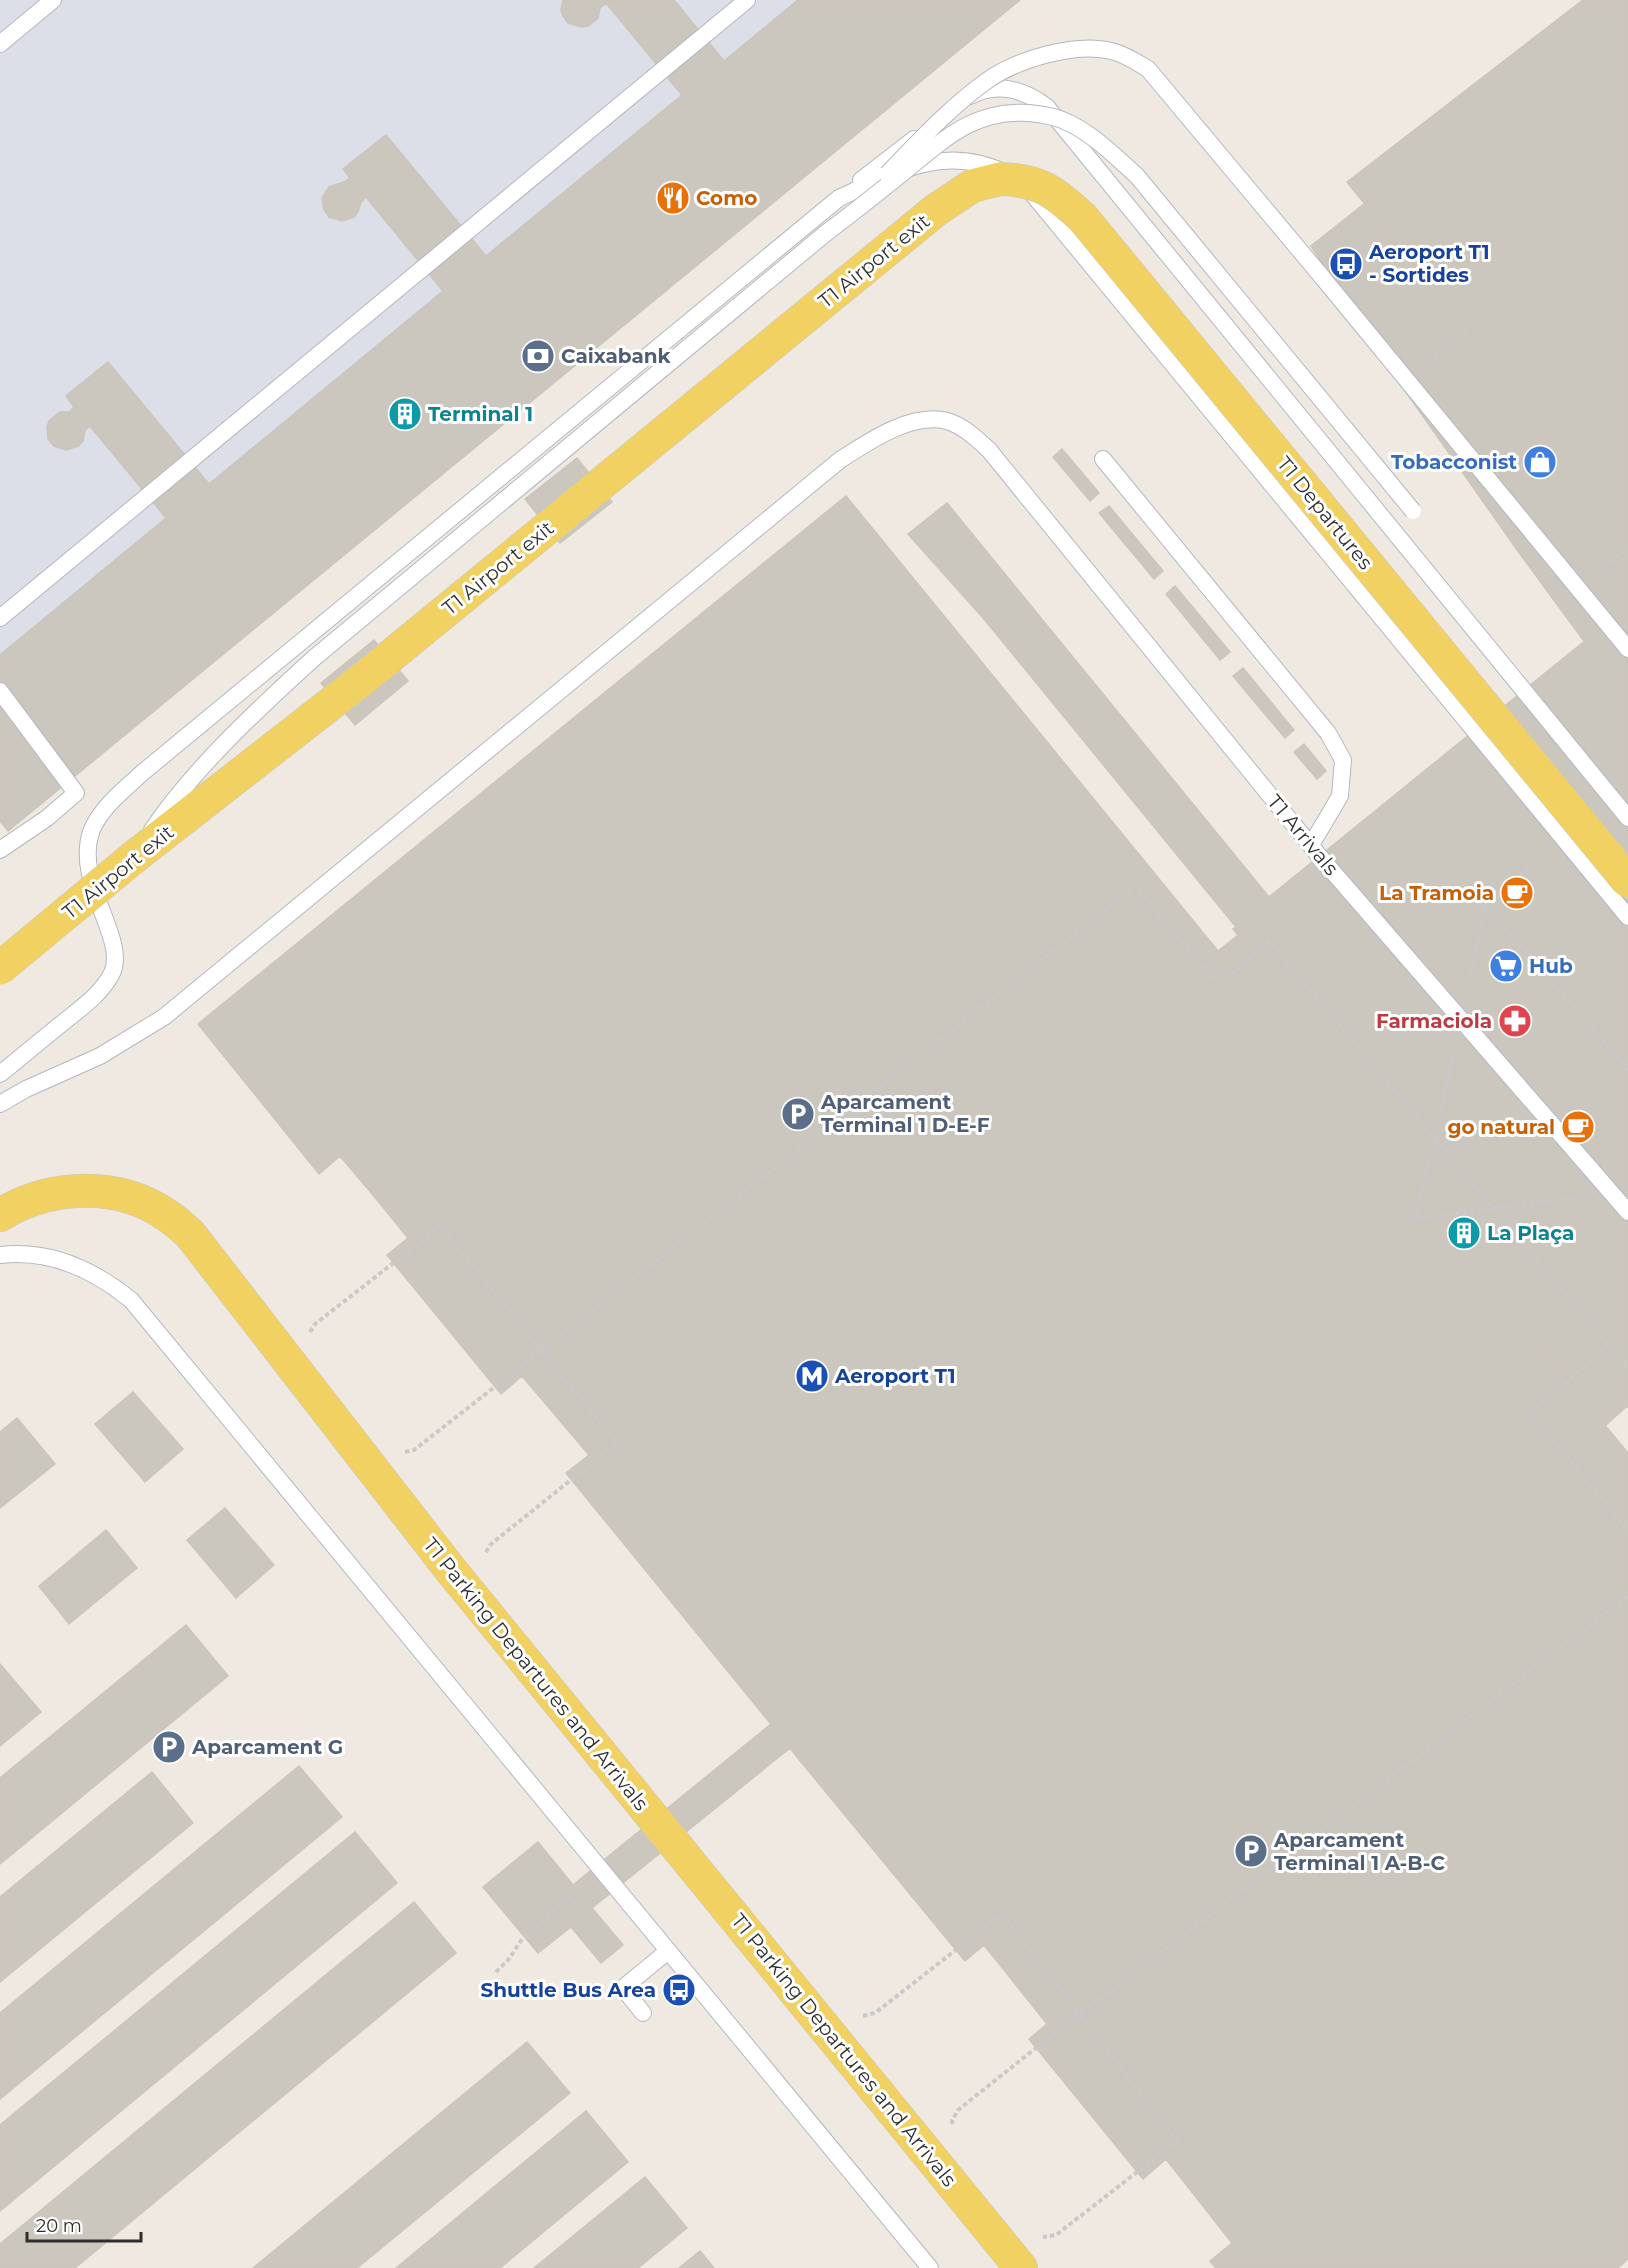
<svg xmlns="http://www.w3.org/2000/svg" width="1628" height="2268" font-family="Montserrat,sans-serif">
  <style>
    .airport { fill: #dcdee8 }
    .building { fill: #cbc7bf; stroke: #cbc5ba; stroke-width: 1.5 }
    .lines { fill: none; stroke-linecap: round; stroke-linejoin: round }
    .lane-casing { stroke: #b4b7c1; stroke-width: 18 }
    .primary-casing { stroke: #c9c9c9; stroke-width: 34 }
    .path { stroke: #c9c9c9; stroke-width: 4; stroke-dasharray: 4.5 3; stroke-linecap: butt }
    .lane { stroke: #fff; stroke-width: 16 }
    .primary { stroke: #f2d163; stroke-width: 33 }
    .lane-bridge-casing { stroke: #b4b7c1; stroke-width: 18; stroke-linecap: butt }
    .primary-bridge-casing { stroke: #c9c9c9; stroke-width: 34; stroke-linecap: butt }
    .lane-bridge { stroke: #fff; stroke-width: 16 }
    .primary-bridge { stroke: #f2d163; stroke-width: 33 }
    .labels { text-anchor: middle; stroke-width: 6; stroke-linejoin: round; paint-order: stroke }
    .food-label { font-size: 20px; font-weight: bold; fill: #c56008; stroke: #fff; text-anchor: end }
    .transit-label { font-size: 20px; font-weight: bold; fill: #164399; stroke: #fff; text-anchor: start }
    .street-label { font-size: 20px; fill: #2e2e2e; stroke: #fff }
    .service-label { font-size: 20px; font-weight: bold; fill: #4e5e75; stroke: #fff; text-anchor: start }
    .culture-label { font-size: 20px; font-weight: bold; fill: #0d838f; stroke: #fff; text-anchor: start }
    .shop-label { font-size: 20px; font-weight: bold; fill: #366cbe; stroke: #fff; text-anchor: end }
    .health-label { font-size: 20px; font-weight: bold; fill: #be3a42; stroke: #fff; text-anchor: end }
  </style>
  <rect width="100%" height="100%" fill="#efe9e1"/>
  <path class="airport" d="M0 0H798L0 655Z"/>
  <path class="building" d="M563 0H674L724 61 798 0H1020L8 831 0 821V655L166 518 90 426 85 430 83 441 78 446 66 450 54 446 48 439 47 427 49 421 60 412H69L74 407 66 396 108 362 209 484 443 291 366 197 361 202 358 212 354 217 342 221 329 217 324 210 322 198 329 187 344 182 350 178 343 169 386 135 486 256 682 95 606 3 600 8 598 18 588 26 581 27 568 23 563 16 561 10Z
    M1583 0H1628V526L1347 182Z
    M1364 204 1628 526V701L1520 554 1401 385 1311 246Z
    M1062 449 1099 493 1090 501 1053 457Z
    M577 458 612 502 560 543 525 499Z
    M846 496 1218 951 1285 1029 1302 1015 1361 1085 1252 1174 1325 1264 766 1718 566 1473 589 1455 522 1376 501 1394 387 1255 408 1238 373 1195 340 1156 319 1174 198 1024Z
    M947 503 1269 897 1628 606V1408L1627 1406 1606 1425 1569 1381 1534 1340 1557 1322 1499 1254 1390 1343 1386 1338 1348 1369 1318 1333 797 1757 790 1748 592 1908 623 1945 601 1963 571 1927 538 1953 483 1887 538 1842 573 1885 771 1724 766 1718 1325 1264 1252 1174 1361 1085 1302 1015 1285 1029 1218 951 1238 935 1233 929 1236 927 984 619 908 534Z
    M1109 506 1163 571 1154 579 1099 513Z
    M1175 586 1230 652 1220 660 1166 594Z
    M374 640 408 681 355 725 321 683Z
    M1243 668 1294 730 1285 738 1233 676Z
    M1304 744 1326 771 1317 779 1294 752Z
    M1499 1254 1557 1322 1534 1340 1628 1453V2259L1618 2268H1216L1210 2261 1232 2243 1166 2159 1143 2179 1029 2039 1047 2024 984 1945 965 1961 797 1757 1318 1333 1348 1369 1386 1338 1390 1343Z
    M133 1392 183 1449 145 1482 95 1424Z
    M17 1418 55 1464 0 1508V1432Z
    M225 1508 274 1565 236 1598 187 1540Z
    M106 1530 137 1568 69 1624 39 1586Z
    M186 1625 228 1676 0 1864V1778Z
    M0 1664 41 1712 0 1746Z
    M299 1766 342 1817 0 2099V2013Z
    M152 1772 193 1823 0 1982V1897Z
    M355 1832 397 1883 0 2211V2125Z
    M414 1902 456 1953 75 2268H0V2244Z
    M527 2042 570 2093 357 2268H253Z
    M586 2111 628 2162 500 2268H396Z
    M645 2177 687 2228 638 2268H534Z
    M700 2251 714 2268H679Z"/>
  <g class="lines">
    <defs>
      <path id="lane" d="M0 44 53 0
        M970 96C997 81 1025 90 1047 107L1628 818
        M861 180 914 139
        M1030 191 1628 917
        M1322 277 1628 649
        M1103 459 1328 733 1343 760 1340 796 1311 845
        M0 618 747 0
        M0 691 76 793 47 818 0 850
        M152 830C194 768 258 709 314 658L826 233
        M0 1074C20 1058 40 1041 60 1025 78 1010 101 995 112 973 128 939 74 883 91 832 100 808 124 790 142 773L839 198C894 173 946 142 1007 174
        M0 1104 26 1089 100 1056 164 1017 840 460C868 442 911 412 947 421 964 426 977 439 989 450L1320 857 1628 1212
        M0 1255C49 1249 94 1270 131 1300L930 2268
        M643 2013 623 1988 668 1951"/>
      <path id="primary" d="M134 857 365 677 936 210 972 186 1000 179
        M0 1215C50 1184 119 1181 168 1216 176 1221 183 1228 190 1234L450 1569 1021 2268"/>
    </defs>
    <use href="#lane" class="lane-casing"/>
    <use href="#primary" class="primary-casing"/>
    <path class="path" d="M1429 362 1469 331
      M1598 572 1628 548
      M1485 903 1628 1070
      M1469 985 1485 903 1542 857
      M1454 1054 1415 1219 1577 1197
      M310 1332 315 1324 441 1226 617 1443 491 1544 485 1554
      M1607 1345 1569 1381 1531 1412 1628 1531
      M405 1452 414 1450 1136 886 1211 978 1235 971 1269 941 1628 1369
      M496 1972 509 1959 524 1936 570 1897 581 1909
      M863 2016 875 2013 1002 1914 1177 2141 1056 2235 1043 2237
      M953 2124 952 2121 958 2110 1036 2048 1628 1596"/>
    <use href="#lane" class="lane"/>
    <use href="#primary" class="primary"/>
    <defs>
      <path id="lane-bridge" d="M887 174C919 141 951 106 988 80 1018 59 1076 42 1111 51 1125 54 1136 62 1148 69L1322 277
        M826 233C853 213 879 192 905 171 945 139 974 109 1029 113 1042 114 1057 117 1069 123 1094 135 1116 157 1137 176L1413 511"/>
      <path id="primary-bridge" d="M1000 179C1040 180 1055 192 1083 218L1628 881
        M0 968 134 857"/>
    </defs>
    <use href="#lane-bridge" class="lane-bridge-casing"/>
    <use href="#primary-bridge" class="primary-bridge-casing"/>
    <use href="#lane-bridge" class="lane-bridge"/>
    <use href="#primary-bridge" class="primary-bridge"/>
  </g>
  <defs>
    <symbol id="restaurant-disc" viewBox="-11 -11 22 22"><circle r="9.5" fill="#e8710a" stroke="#fff"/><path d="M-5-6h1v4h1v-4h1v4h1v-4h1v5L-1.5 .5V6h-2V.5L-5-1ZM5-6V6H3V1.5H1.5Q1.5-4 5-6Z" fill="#fff"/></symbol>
    <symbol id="bus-disc" viewBox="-11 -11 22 22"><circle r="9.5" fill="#1a4fb4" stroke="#fff"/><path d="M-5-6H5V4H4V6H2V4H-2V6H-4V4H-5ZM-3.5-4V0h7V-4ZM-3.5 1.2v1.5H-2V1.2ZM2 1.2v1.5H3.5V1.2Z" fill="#fff"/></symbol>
    <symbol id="bank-disc" viewBox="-11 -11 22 22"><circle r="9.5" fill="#5c6f8a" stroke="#fff"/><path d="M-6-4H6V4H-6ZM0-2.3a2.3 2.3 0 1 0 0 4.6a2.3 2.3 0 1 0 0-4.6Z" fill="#fff"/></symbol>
    <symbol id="building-disc" viewBox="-11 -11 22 22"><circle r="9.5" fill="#0f9aa8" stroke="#fff"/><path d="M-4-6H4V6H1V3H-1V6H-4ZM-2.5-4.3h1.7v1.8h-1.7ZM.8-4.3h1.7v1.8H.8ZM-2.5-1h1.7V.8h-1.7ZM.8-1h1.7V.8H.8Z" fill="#fff"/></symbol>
    <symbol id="shop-disc" viewBox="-11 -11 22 22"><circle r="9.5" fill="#3f7fe0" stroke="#fff"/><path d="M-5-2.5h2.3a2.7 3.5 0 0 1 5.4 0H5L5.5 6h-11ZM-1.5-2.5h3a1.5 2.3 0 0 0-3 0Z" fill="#fff"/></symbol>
    <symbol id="cafe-disc" viewBox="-11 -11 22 22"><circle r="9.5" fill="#e8710a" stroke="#fff"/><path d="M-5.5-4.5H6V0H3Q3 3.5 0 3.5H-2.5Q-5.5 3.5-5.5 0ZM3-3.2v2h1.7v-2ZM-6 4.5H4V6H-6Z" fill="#fff"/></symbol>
    <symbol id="supermarket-disc" viewBox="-11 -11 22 22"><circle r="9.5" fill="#3f7fe0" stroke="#fff"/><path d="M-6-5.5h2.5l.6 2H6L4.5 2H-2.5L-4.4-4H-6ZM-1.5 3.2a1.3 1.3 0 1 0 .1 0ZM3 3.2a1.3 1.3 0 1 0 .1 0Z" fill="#fff"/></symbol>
    <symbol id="pharmacy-disc" viewBox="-11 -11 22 22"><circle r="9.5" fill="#e0444e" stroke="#fff"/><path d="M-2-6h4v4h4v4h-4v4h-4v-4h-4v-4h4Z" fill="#fff"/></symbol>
    <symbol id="parking-disc" viewBox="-11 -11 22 22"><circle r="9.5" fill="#5c6f8a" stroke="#fff"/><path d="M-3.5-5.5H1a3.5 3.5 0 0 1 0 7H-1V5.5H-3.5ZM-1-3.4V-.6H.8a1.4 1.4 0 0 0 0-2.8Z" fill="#fff"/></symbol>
    <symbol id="metro-disc" viewBox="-11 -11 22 22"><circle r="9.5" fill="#1a4fb4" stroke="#fff"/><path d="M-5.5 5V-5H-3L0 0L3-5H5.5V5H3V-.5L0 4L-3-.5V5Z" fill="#fff"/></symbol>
  </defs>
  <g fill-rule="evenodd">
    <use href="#restaurant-disc" x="654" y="179" width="38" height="38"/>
    <use href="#bus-disc" x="1327" y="245" width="38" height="38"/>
    <use href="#bank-disc" x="519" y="337" width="38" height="38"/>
    <use href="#building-disc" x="386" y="395" width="38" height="38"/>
    <use href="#shop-disc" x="1521" y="443" width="38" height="38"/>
    <use href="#cafe-disc" x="1498" y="874" width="38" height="38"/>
    <use href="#supermarket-disc" x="1487" y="947" width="38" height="38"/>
    <use href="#pharmacy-disc" x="1496" y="1002" width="38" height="38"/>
    <use href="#parking-disc" x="779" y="1095" width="38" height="38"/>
    <use href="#cafe-disc" x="1559" y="1108" width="38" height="38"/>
    <use href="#building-disc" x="1445" y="1214" width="38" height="38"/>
    <use href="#metro-disc" x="793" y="1357" width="38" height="38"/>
    <use href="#parking-disc" x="150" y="1728" width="38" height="38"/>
    <use href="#parking-disc" x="1232" y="1832" width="38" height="38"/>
    <use href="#bus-disc" x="660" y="1971" width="38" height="38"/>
  </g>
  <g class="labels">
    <g class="food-label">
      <text x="696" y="205" text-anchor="start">Como</text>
      <text x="1494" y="900">La Tramoia</text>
      <text x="1555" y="1134">go natural</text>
    </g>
    <g class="transit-label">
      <text x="1369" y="259">Aeroport T1<tspan x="1369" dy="23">- Sortides</tspan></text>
      <text x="835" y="1383">Aeroport T1</text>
      <text x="656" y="1997" text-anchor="end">Shuttle Bus Area</text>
    </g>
    <g class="street-label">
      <text transform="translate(874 261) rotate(-39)" y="7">T1 Airport exit</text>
      <text transform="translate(1325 513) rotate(51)" y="7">T1 Departures</text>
      <text transform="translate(498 568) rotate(-39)" y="7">T1 Airport exit</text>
      <text transform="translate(1303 835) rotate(50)" y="7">T1 Arrivals</text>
      <text transform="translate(118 872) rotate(-39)" y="7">T1 Airport exit</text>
      <text transform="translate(536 1674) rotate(51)" y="7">T1 Parking Departures and Arrivals</text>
      <text transform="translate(844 2050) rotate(51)" y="7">T1 Parking Departures and Arrivals</text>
    </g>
    <g class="service-label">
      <text x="561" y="363">Caixabank</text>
      <text x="821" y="1109">Aparcament<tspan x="821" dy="23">Terminal 1 D-E-F</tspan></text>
      <text x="192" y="1754">Aparcament G</text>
      <text x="1274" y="1847">Aparcament<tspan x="1274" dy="23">Terminal 1 A-B-C</tspan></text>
    </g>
    <g class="culture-label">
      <text x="428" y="421">Terminal 1</text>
      <text x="1487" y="1240">La Plaça</text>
    </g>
    <g class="shop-label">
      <text x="1517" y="469">Tobacconist</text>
      <text x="1529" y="973" text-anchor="start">Hub</text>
    </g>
    <g class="health-label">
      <text x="1492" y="1028">Farmaciola</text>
    </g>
  </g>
  <path d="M27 2232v9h114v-9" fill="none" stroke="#2e2e2e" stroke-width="3"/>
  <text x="36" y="2232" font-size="18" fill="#2e2e2e" stroke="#ffffff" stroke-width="4.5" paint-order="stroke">20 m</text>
</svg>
